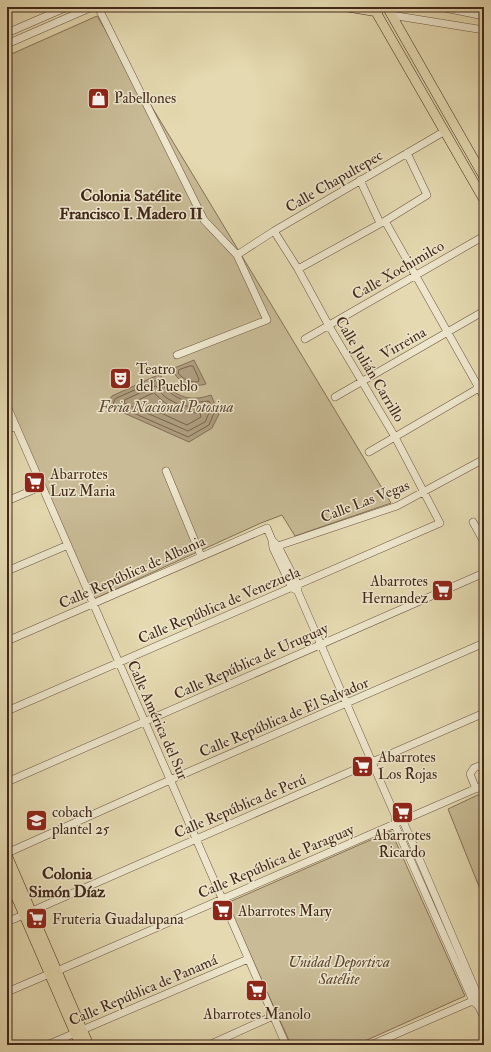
<svg xmlns="http://www.w3.org/2000/svg" width="491" height="1052" font-family="'IM FELL Double Pica',serif">
  <style>
    .green { fill: #c8bb96; stroke: #857158 }
    .water { fill: #ad9c7d; stroke: #826d55 }
    .lines { fill: none; stroke-linecap: round; stroke-linejoin: round }
    .shore { stroke: #78624b; stroke-width: 1 }
    .minor-casing { stroke: #6a543f; stroke-width: 8 }
    .major-casing { stroke: #422719; stroke-width: 10 }
    .minor { stroke: #ede6cc; stroke-width: 7 }
    .major { stroke: #e4d9b0; stroke-width: 9 }
    .labels { text-anchor: middle; stroke-width: 3; stroke-linejoin: round; paint-order: stroke }
    .poi-label { font-size: 15px; fill: #422719; stroke: #ede6cc; text-anchor: start }
    .street-label { font-size: 15px; fill: #422719; stroke: #ede6cc }
    .park-label { font-size: 15px; font-style: italic; fill: #5d4532; stroke: #ede6cc }
    .neighbourhood-label { font-size: 16px; font-weight: bold; fill: #422719; stroke: #ede6cc }
  </style>
  <rect width="100%" height="100%" fill="#e4d9b0"/>
  <filter id="stains"><feTurbulence type="fractalNoise" baseFrequency=".005" numOctaves="4"/><feColorMatrix values="0 0 0 0 .2 0 0 0 0 .09 0 0 0 0 .02 0 0 0 .5 -.17"/></filter>
  <radialGradient id="worn" r=".72"><stop offset=".6" stop-color="#630" stop-opacity="0"/><stop offset="1" stop-color="#630" stop-opacity=".3"/></radialGradient>
  <path class="green" d="M97 16 391 503 295 536 282 515 261 523 94 599 7 400V56Z
    M484 792V887L480 889 448 809Z
    M391 831 465 996 356 1045H291L227 903Z"/>
  <path class="water" d="M194 360 206 384C191 388 179 384 172 369Z
    M160 374C171 396 188 403 211 395L219 414 212 428 189 442 106 405 112 396Z"/>
  <g class="lines">
    <path class="shore" d="M190 366H193L199 379 198 382C189 382 184 380 178 373L179 370Z
      M158 380C169 394 181 403 200 402 203 402 206 401 209 401L214 413 209 425 188 437 113 404 115 399Z
      M156 386C159 389 161 393 164 396 177 406 191 408 206 407L209 413 205 422 188 431 124 403 125 400Z
      M154 393C171 409 177 412 200 413L201 417 187 425 139 403V400Z"/>
    <defs>
      <path id="minor" d="M98 7 204 220 237 255 267 320 177 355
        M440 7 484 16
        M391 15 484 30
        M7 33 67 7
        M7 44 92 7
        M360 180 380 223
        M385 221 484 397
        M237 255 274 231 445 131
        M298 269 385 221 427 195 407 153
        M305 339 484 236
        M335 397 484 311
        M7 406 286 1045
        M7 430 16 426
        M369 452 484 385
        M166 471 201 556
        M7 501 42 486
        M473 522 484 542
        M272 540 278 546 298 585V592L395 815V825L473 1001 479 1007 484 1018
        M275 547 397 506 484 459
        M7 571 68 545
        M7 641 267 528 272 540 273 548 292 588 296 590
        M7 711 440 523 395 437 329 326 298 269 274 231
        M7 782 484 573
        M476 789 470 774 474 768 484 764
        M400 819 403 821 479 998V1007
        M7 853 170 780 484 643
        M7 922 484 713
        M57 971 484 785
        M7 992 49 974
        M47 1045 248 959
        M209 1045 273 1016
        M371 1045 484 996"/>
      <path id="major" d="M348 7 378 12
        M373 7 484 200
        M387 7 484 177
        M7 855 89 1045
        M7 876 80 1045"/>
    </defs>
    <use href="#minor" class="minor-casing"/>
    <use href="#major" class="major-casing"/>
    <use href="#minor" class="minor"/>
    <use href="#major" class="major"/>
  </g>
  <defs>
    <symbol id="shop-square" viewBox="-11 -11 22 22"><rect x="-9" y="-9" width="18" height="18" rx="4" fill="#8f2418" stroke="#ede6cc"/><path d="M-5-2.5h2.3a2.7 3.5 0 0 1 5.4 0H5L5.5 6h-11ZM-1.5-2.5h3a1.5 2.3 0 0 0-3 0Z" fill="#fff"/></symbol>
    <symbol id="theatre-square" viewBox="-11 -11 22 22"><rect x="-9" y="-9" width="18" height="18" rx="4" fill="#8f2418" stroke="#ede6cc"/><path d="M-5-5.5Q0-4 5-5.5V0Q5 5 0 6Q-5 5-5 0ZM-3.3-2.5H-1v1.5H-3.3ZM1-2.5H3.3v1.5H1ZM-2.8 1Q0 5.5 2.8 1Z" fill="#fff"/></symbol>
    <symbol id="supermarket-square" viewBox="-11 -11 22 22"><rect x="-9" y="-9" width="18" height="18" rx="4" fill="#8f2418" stroke="#ede6cc"/><path d="M-6-5.5h2.5l.6 2H6L4.5 2H-2.5L-4.4-4H-6ZM-1.5 3.2a1.3 1.3 0 1 0 .1 0ZM3 3.2a1.3 1.3 0 1 0 .1 0Z" fill="#fff"/></symbol>
    <symbol id="school-square" viewBox="-11 -11 22 22"><rect x="-9" y="-9" width="18" height="18" rx="4" fill="#8f2418" stroke="#ede6cc"/><path d="M0-5L7-2L0 1L-7-2ZM-4 1L0 2.5L4 1V4Q0 6-4 4Z" fill="#fff"/></symbol>
  </defs>
  <g fill-rule="evenodd">
    <use href="#shop-square" x="86" y="86" width="25" height="25"/>
    <use href="#theatre-square" x="108" y="366" width="25" height="25"/>
    <use href="#supermarket-square" x="22" y="470" width="25" height="25"/>
    <use href="#supermarket-square" x="430" y="578" width="25" height="25"/>
    <use href="#supermarket-square" x="350" y="754" width="25" height="25"/>
    <use href="#supermarket-square" x="390" y="800" width="25" height="25"/>
    <use href="#school-square" x="24" y="808" width="25" height="25"/>
    <use href="#supermarket-square" x="210" y="898" width="25" height="25"/>
    <use href="#supermarket-square" x="24" y="906" width="25" height="25"/>
    <use href="#supermarket-square" x="244" y="978" width="25" height="25"/>
  </g>
  <g class="labels">
    <g class="poi-label">
      <text x="114" y="103">Pabellones</text>
      <text x="136" y="374">Teatro<tspan x="136" dy="17">del Pueblo</tspan></text>
      <text x="50" y="479">Abarrotes<tspan x="50" dy="17">Luz Maria</tspan></text>
      <text x="428" y="586" text-anchor="end">Abarrotes<tspan x="428" dy="17">Hernandez</tspan></text>
      <text x="378" y="762">Abarrotes<tspan x="378" dy="17">Los Rojas</tspan></text>
      <text x="52" y="817">cobach<tspan x="52" dy="17">plantel 25</tspan></text>
      <text x="402" y="840" text-anchor="middle">Abarrotes<tspan x="402" dy="17">Ricardo</tspan></text>
      <text x="238" y="916">Abarrotes Mary</text>
      <text x="52" y="924">Fruteria Guadalupana</text>
      <text x="257" y="1019" text-anchor="middle">Abarrotes Manolo</text>
    </g>
    <g class="street-label">
      <text transform="translate(334 181) rotate(-30)" y="5">Calle Chapultepec</text>
      <text transform="translate(398 270) rotate(-30)" y="5">Calle Xochimilco</text>
      <text transform="translate(403 343) rotate(-30)" y="5">Virreina</text>
      <text transform="translate(370 369) rotate(59)" y="5">Calle Julián Carrillo</text>
      <text transform="translate(365 501) rotate(-21)" y="5">Calle Las Vegas</text>
      <text transform="translate(132 572) rotate(-24)" y="5">Calle República de Albania</text>
      <text transform="translate(219 605) rotate(-23)" y="5">Calle República de Venezuela</text>
      <text transform="translate(251 661) rotate(-24)" y="5">Calle República de Uruguay</text>
      <text transform="translate(284 717) rotate(-23)" y="5">Calle República de El Salvador</text>
      <text transform="translate(158 720) rotate(66)" y="5">Calle América del Sur</text>
      <text transform="translate(240 806) rotate(-23)" y="5">Calle República de Perú</text>
      <text transform="translate(276 861) rotate(-23)" y="5">Calle República de Paraguay</text>
      <text transform="translate(143 990) rotate(-23)" y="5">Calle República de Panamá</text>
    </g>
    <g class="park-label">
      <text x="166" y="412">Feria Nacional Potosina</text>
      <text x="339" y="967">Unidad Deportiva<tspan x="339" dy="17">Satélite</tspan></text>
    </g>
    <g class="neighbourhood-label">
      <text x="131" y="201">Colonia Satélite<tspan x="131" dy="18">Francisco I. Madero II</tspan></text>
      <text x="67" y="879">Colonia<tspan x="67" dy="18">Simón Díaz</tspan></text>
    </g>
  </g>
  <rect width="491" height="1052" fill="none" stroke="#e4d9b0" stroke-width="24"/>
  <rect x="8" y="8" width="475" height="1036" fill="none" stroke="#422719" stroke-width="2"/>
  <rect x="12" y="12" width="467" height="1028" fill="none" stroke="#422719"/>
  <rect width="100%" height="100%" filter="url(#stains)"/>
  <rect width="100%" height="100%" fill="url(#worn)"/>
</svg>
